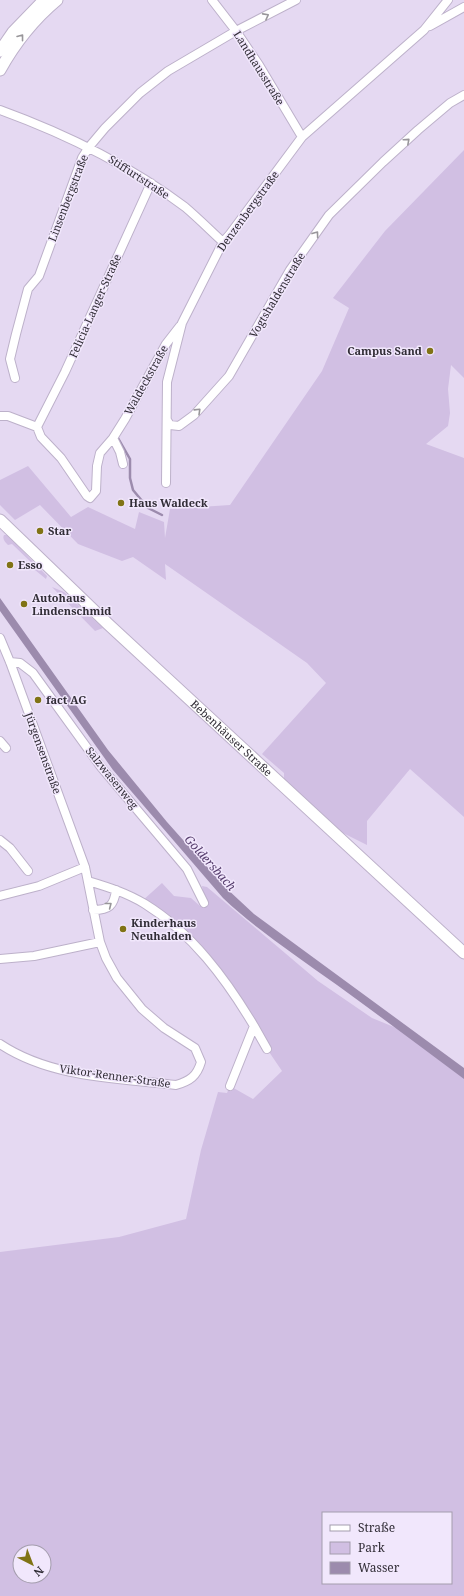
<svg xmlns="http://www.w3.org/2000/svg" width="464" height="1596" font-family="'Noto Serif',serif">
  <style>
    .green { fill: #d1bfe3; fill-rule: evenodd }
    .water { fill: #9c8bad }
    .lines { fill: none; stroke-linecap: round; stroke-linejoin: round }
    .stream { stroke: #9c8bad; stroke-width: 2.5 }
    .minor-casing { stroke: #bdb1ca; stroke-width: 10 }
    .major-casing { stroke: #bdb1ca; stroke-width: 13 }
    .minor { stroke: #fff; stroke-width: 8 }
    .major { stroke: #fff; stroke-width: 11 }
    .oneway { stroke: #98969a }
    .poi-dot { fill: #807315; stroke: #f1e7fc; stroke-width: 1.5 }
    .labels { text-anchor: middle; stroke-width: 3; stroke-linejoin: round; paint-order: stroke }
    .street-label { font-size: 11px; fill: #312d36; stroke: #f1e7fc }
    .poi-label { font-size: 11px; font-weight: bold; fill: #312d36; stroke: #f1e7fc; text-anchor: start }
    .water-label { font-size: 12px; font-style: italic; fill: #563d6d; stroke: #f1e7fc }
  </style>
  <rect width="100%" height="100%" fill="#e5d9f2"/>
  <path class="green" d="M464 150V378L451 365 448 389 450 413 448 426 426 444 464 458V817L410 769 367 821V845L341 832 284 779V773L262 754 326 683 307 663 165 564 166 580 133 557 122 561 78 544 40 505 15 520 0 505V480L28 466 71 517 88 507 135 529 139 512 164 522 165 538 170 509 230 505 322 371 349 308 333 298 385 231Z
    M4 535H7L47 576 46 579 35 570 34 565 12 544 8 545C5 542 2 539 4 535Z
    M52 587 64 592 103 628 95 631Z
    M162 883 174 896 191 898 200 906 206 901 203 892 202 886 207 887 318 981 372 1018 411 1034 464 1072V1596H0V1252L119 1237 186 1219 201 1150 218 1092 227 1093 230 1086 253 1099 282 1071 198 947 141 902ZM323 1513H451V1583H323ZM20 1552H44V1576H20Z"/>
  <path class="water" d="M0 598 108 750 167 822 225 887 254 914 464 1068V1079C422 1048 380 1016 337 985 298 957 258 931 223 898L113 770 0 611Z"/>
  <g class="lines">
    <path class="stream" d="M118 438 130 459V478L133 490 148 508 162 515"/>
    <defs>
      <path id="minor" d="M212 0 236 31 259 65 302 137
        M430 26 464 7
        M0 110C66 134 129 165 185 207 198 218 211 231 223 242
        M15 378 10 359 16 334 28 289 39 276 82 158 89 147 105 128 140 93 168 71 236 31 296 0
        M0 416H8L37 427 41 437 61 458 87 496 90 498 96 491 97 466 100 453 113 438 125 419 166 344 180 326
        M167 420 170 425 179 426 194 415 229 376 290 270 329 215 383 162 418 130 450 103 464 95
        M37 427 65 372 151 183
        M113 438 120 452 123 464
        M166 483 167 382 182 323 223 242 230 234 302 137 424 30 448 0
        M0 638 10 662 85 867 100 942 106 958 117 978 142 1009 164 1028 195 1048 201 1062C197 1076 190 1081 176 1085 117 1078 51 1078 0 1044
        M10 662 20 663 33 673 101 767 187 869 204 903
        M0 741 6 748
        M0 840 10 848 28 871
        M88 881C108 887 127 893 145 904 192 933 226 979 254 1026L230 1086
        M0 896 39 886 85 867
        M93 910C109 910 114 906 116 890
        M0 959 34 956 100 942
        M254 1026 267 1049"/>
      <g id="major">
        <path d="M0 51 13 32 44 0"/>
        <path d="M0 70C15 43 33 20 57 0"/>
        <path id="s1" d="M0 520 108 624 464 953"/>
      </g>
    </defs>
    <use href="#minor" class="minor-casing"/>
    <use href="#major" class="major-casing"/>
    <use href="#minor" class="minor"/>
    <use href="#major" class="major"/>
  </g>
  <defs><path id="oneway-chevron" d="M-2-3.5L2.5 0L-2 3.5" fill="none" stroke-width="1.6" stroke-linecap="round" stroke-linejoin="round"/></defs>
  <g class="oneway">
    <use href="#oneway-chevron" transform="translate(266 16) rotate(-28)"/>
    <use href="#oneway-chevron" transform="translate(21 37) rotate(-52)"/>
    <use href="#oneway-chevron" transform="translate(407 141) rotate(-42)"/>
    <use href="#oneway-chevron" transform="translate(316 234) rotate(-54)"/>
    <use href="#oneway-chevron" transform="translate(198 411) rotate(-44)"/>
    <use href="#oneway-chevron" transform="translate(109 905) rotate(-38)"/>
  </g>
  <g class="poi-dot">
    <circle cx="430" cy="351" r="4"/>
    <circle cx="121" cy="503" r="4"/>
    <circle cx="40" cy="531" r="4"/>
    <circle cx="10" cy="565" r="4"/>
    <circle cx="24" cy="604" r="4"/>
    <circle cx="38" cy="700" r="4"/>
    <circle cx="123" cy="929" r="4"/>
  </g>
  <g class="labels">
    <g class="street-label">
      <text transform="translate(259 68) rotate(58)" y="4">Landhausstraße</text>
      <text transform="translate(139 177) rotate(33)" y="4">Stiffurtstraße</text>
      <text transform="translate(68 198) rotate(-69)" y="4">Linsenbergstraße</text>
      <text transform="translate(248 211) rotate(-54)" y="4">Denzenbergstraße</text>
      <text transform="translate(277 295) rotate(-59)" y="4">Vogtshaldenstraße</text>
      <text transform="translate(95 306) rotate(-66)" y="4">Felicia-Langer-Straße</text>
      <text transform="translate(146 380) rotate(-61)" y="4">Waldeckstraße</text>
      <text dy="4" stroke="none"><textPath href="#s1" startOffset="318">Bebenhäuser Straße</textPath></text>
      <text transform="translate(43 753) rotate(70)" y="4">Jürgensenstraße</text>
      <text transform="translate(112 778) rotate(51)" y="4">Salzwasenweg</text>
      <text transform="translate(115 1076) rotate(8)" y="4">Viktor-Renner-Straße</text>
    </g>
    <g class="poi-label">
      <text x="422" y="355" text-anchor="end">Campus Sand</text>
      <text x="129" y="507">Haus Waldeck</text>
      <text x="48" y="535">Star</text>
      <text x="18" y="569">Esso</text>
      <text x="32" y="602">Autohaus<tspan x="32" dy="13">Lindenschmid</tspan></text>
      <text x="46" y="704">fact AG</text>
      <text x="131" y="927">Kinderhaus<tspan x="131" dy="13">Neuhalden</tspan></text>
    </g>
    <g class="water-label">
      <text transform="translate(210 863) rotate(48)" y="4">Goldersbach</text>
    </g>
  </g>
  <rect x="322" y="1512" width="130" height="72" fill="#f1e7fc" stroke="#a49dad"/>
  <rect x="330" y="1525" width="20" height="6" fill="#ffffff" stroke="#a49dad"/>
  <text x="358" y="1532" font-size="12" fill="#312d36">Straße</text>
  <rect x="330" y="1542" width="20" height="12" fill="#d1bfe3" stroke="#a49dad"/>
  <text x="358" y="1552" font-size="12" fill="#312d36">Park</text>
  <rect x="330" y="1562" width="20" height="12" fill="#9c8bad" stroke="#a49dad"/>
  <text x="358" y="1572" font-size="12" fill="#312d36">Wasser</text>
  <g transform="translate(32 1564) rotate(138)"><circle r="19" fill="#f1e7fc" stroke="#a49dad"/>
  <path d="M0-3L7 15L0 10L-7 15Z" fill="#807315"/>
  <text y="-6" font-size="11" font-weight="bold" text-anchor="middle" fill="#312d36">N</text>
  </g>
</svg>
